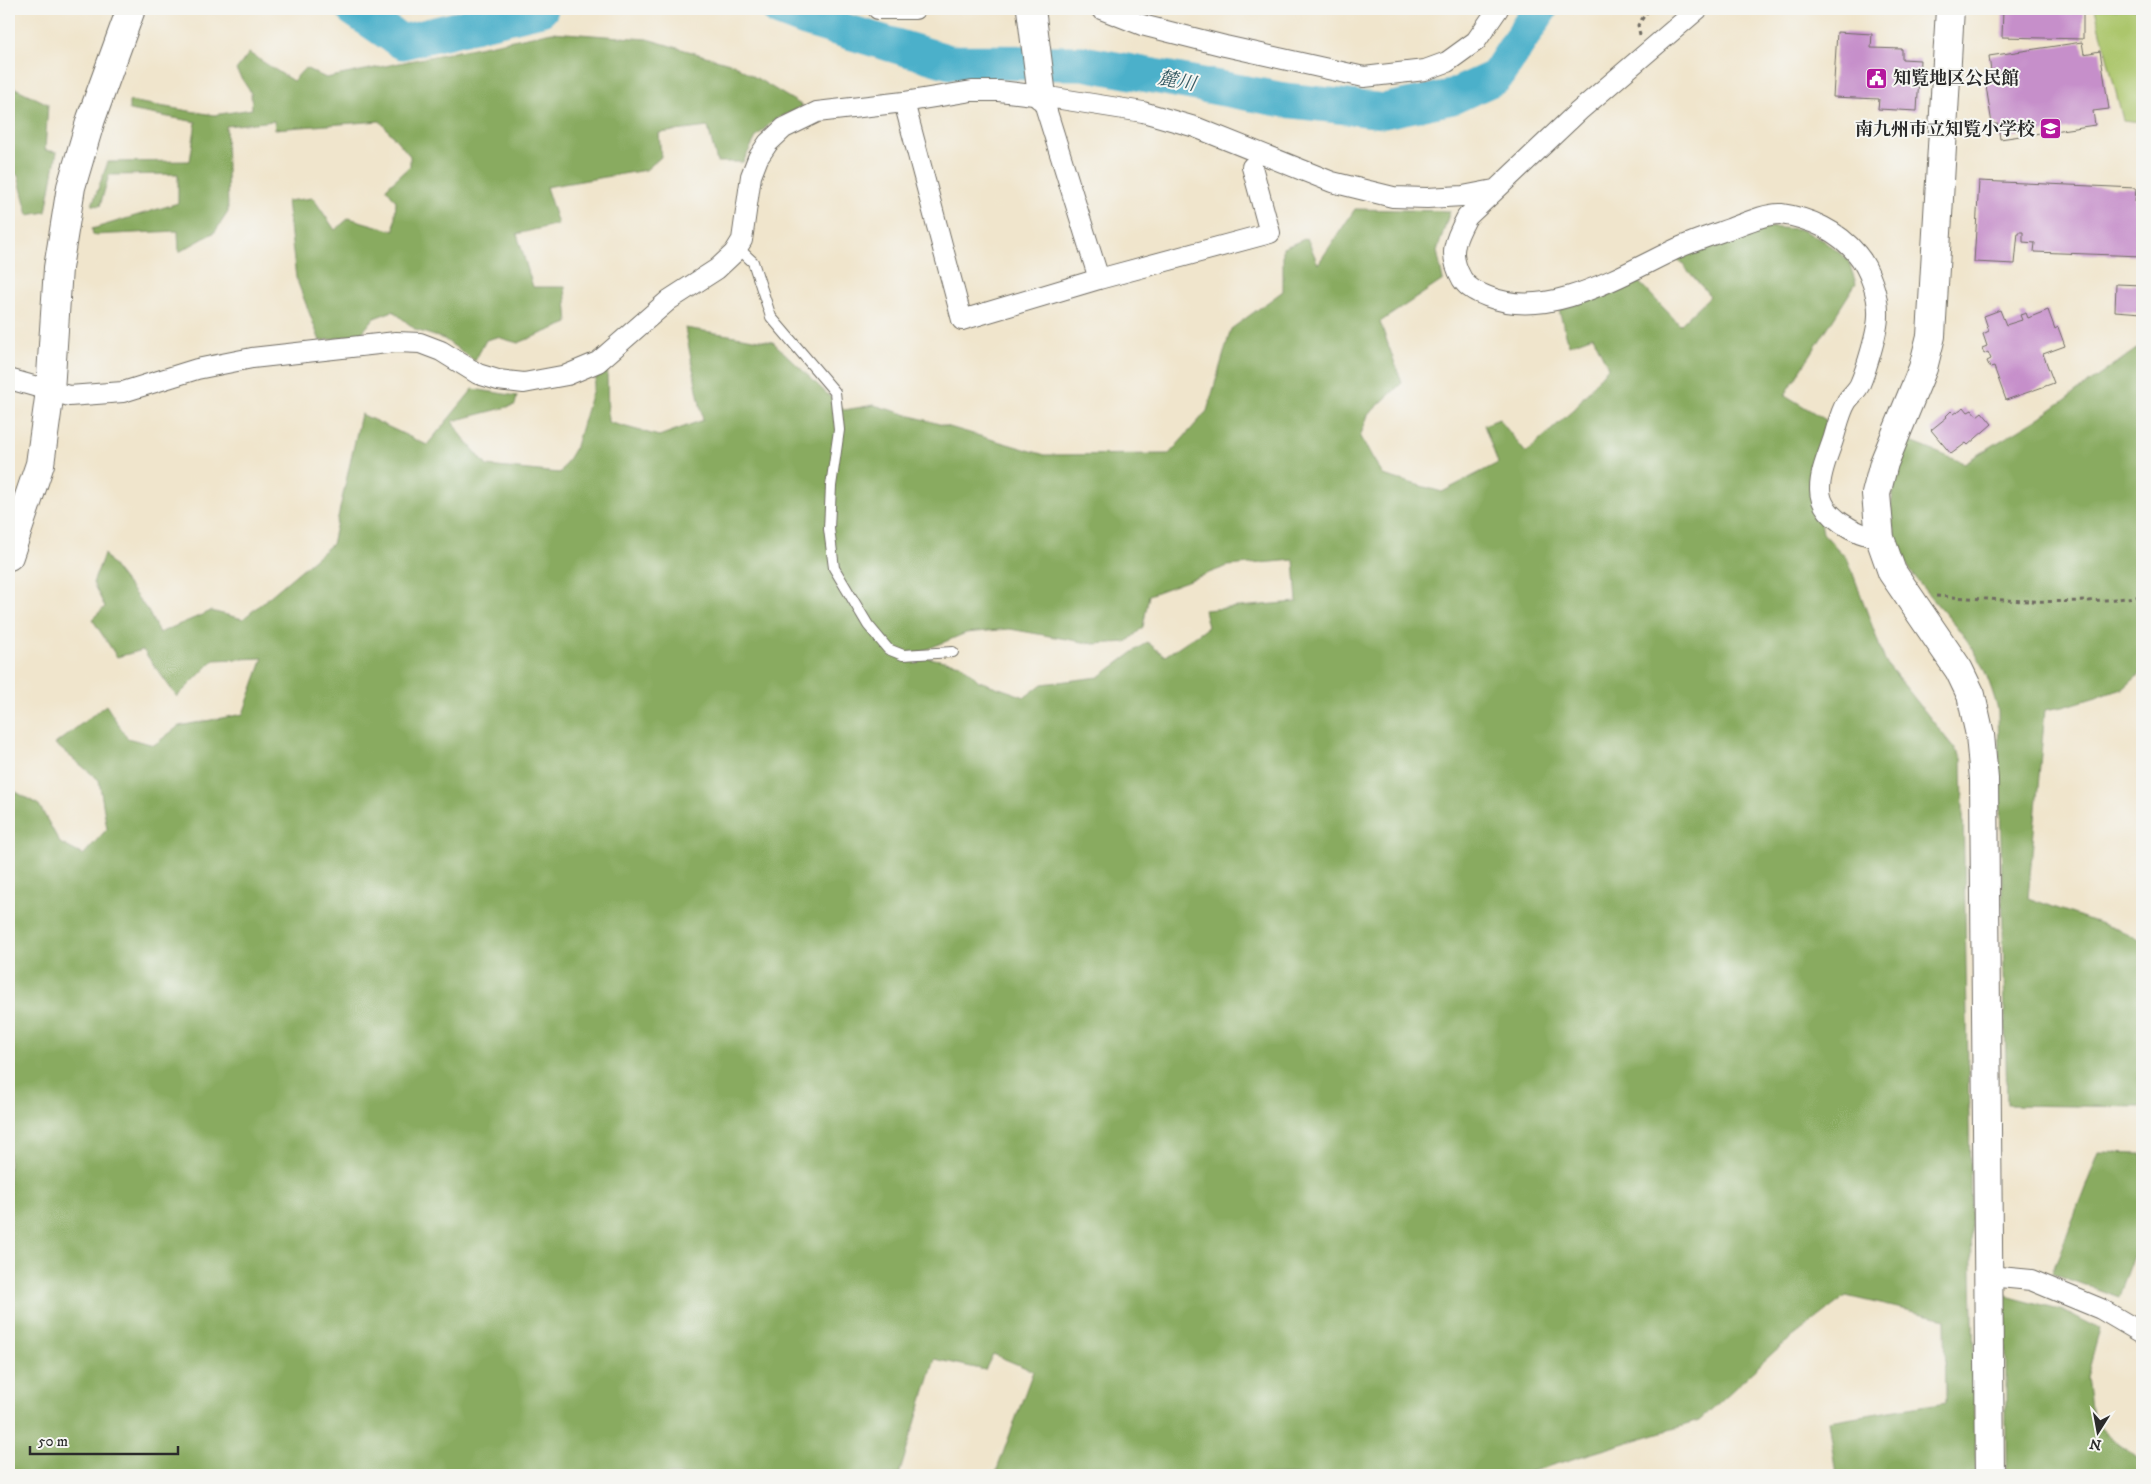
<svg xmlns="http://www.w3.org/2000/svg" width="2151" height="1484" font-family="'IM FELL DW Pica','Noto Serif JP',serif">
  <style>
    .green { fill: #acc66c; stroke: #6c784c }
    .forest { fill: #89ab60; stroke: #5a6b46; fill-rule: evenodd }
    .lines { fill: none; stroke-linecap: round; stroke-linejoin: round }
    .river { stroke: #4bb0ca; stroke-width: 35 }
    .building { fill: #c68fca }
    .lane-casing { stroke: #706c63; stroke-width: 12 }
    .street-casing { stroke: #706c63; stroke-width: 22 }
    .secondary-casing { stroke: #706c63; stroke-width: 30 }
    .path { stroke: #706c63; stroke-width: 3; stroke-dasharray: 4 4; stroke-linecap: butt }
    .lane { stroke: #fff; stroke-width: 10 }
    .street { stroke: #fff; stroke-width: 20 }
    .secondary { stroke: #fff; stroke-width: 28 }
    .labels { text-anchor: middle; stroke-width: 4; stroke-linejoin: round; paint-order: stroke }
    .poi-label { font-size: 18px; font-weight: bold; fill: #2b2b2b; stroke: #f6f6f2; text-anchor: start }
    .water-label { font-size: 19px; font-style: italic; fill: #365a63; stroke: #f6f6f2 }
  </style>
  <rect width="100%" height="100%" fill="#f6f6f2"/>
  <filter id="ink" filterUnits="userSpaceOnUse"><feTurbulence type="fractalNoise" baseFrequency=".02" numOctaves="2"/><feDisplacementMap in="SourceGraphic" scale="10" xChannelSelector="R" yChannelSelector="G"/><feConvolveMatrix kernelMatrix="1 2 1 2 8 2 1 2 1" color-interpolation-filters="sRGB"/></filter>
  <filter id="wash" filterUnits="userSpaceOnUse"><feTurbulence type="fractalNoise" baseFrequency=".0096" numOctaves="4" result="noise"/><feDisplacementMap in="SourceGraphic" scale="20" xChannelSelector="R" yChannelSelector="G"/><feGaussianBlur stdDeviation="1.12" result="paint"/><feColorMatrix in="noise" values="0 0 0 0 0 0 0 0 0 0 0 0 0 0 0 0 0 1.4 0 .05"/><feComposite in="paint" operator="in"/></filter>
  <g filter="url(#wash)">
    <rect width="100%" height="100%" fill="#f0e5cc"/>
    <path class="green" d="M2095 9H2142V122L2123 120Z"/>
    <path class="forest" d="M552 32 647 39 733 64 803 106 773 121 756 137 743 162H717L708 127 659 133 661 157 646 170 546 187 558 224 517 234 533 287H565L568 323 518 343 497 337 486 340 475 361 444 339 416 330 393 311 374 318 361 334 320 341 296 278 287 201 313 198 335 230 349 218 394 231 396 201 386 188 410 166V156L380 121 275 129 274 121 226 126 228 212 215 232 179 252 178 231 93 235 92 229 178 203V174L109 175 100 206 92 205 108 162 190 161 196 122 129 110V101L214 115 252 109 251 93 236 70 249 53 293 81 305 68 326 78Z
      M9 85 48 104 45 150 57 152 46 212 28 215 18 176 9 167Z
      M1355 209 1450 211 1437 251 1443 280 1380 322 1402 383 1368 415 1360 437 1383 475 1442 492 1498 463 1484 425 1499 419 1526 453 1572 411 1608 367 1593 336 1569 345 1559 310 1637 280 1680 325 1710 296 1677 258 1763 227 1799 229 1825 241 1848 260 1856 283 1785 395 1826 420 1812 473 1823 533 1848 560 1885 661 1962 758 1976 1475H1837L1829 1421 1946 1402 1945 1319 1846 1296 1776 1350 1699 1421 1519 1475H995L1033 1371 993 1354 985 1370 935 1359 899 1475H9V788L39 805 60 843 83 855 107 829 99 780 55 744 106 705 127 738 154 745 179 726 243 714 263 658 214 660 177 697 143 650 117 657 92 619 105 607 93 583 104 554 148 611 159 633 211 611 243 619 332 544 361 414 427 445 473 389 517 396 515 405 453 421 462 436 487 466 560 473 576 446 597 375 607 369 608 422 659 436 703 420 685 328 773 342 844 410 874 405 1045 455 1169 454 1207 411 1231 329 1283 291V248L1307 238 1318 264ZM1294 560 1297 602 1204 610 1208 627 1165 656 1147 642 1099 677 1042 684 1025 697 979 681 961 664 913 655 966 633 1010 629 1094 644 1127 642 1143 627 1149 595 1228 566Z
      M2142 345V672L2123 689 2063 707 2045 710 2028 898 2124 932 2142 941V1107L2007 1105 1998 710C1990 682 1982 659 1963 635 1930 592 1898 573 1891 514 1889 501 1903 455 1906 440L1964 463 2048 412Z
      M2099 1152 2142 1153V1233L2119 1297 2052 1273Z
      M2006 1296 2067 1312 2100 1329 2087 1377 2093 1422 2142 1462V1475H2006Z"/>
    <g class="lines">
      <path class="river" d="M353 9 402 42 541 9
        M779 9 805 19 950 62 1083 63 1284 100 1384 111 1452 97 1496 77 1540 9"/>
    </g>
    <g id="blocks">
      <path class="building" d="M2003 9H2083V39L2002 37Z
        M1837 32 1872 34 1871 48 1902 49V59L1920 60 1917 111 1878 109 1879 99 1833 97Z
        M2082 42 2084 54 2100 51 2109 109 2093 111 2095 125 2000 139 1998 124H1992L1984 73 1991 72 1989 56Z
        M1979 181 2136 188 2135 201H2142V256L2034 252 2035 243 2023 242V232H2018L2015 264 1974 262Z
        M2116 284 2142 285V313L2115 311Z
        M2000 310 2006 325 2022 320 2020 315 2026 313 2028 318 2048 310 2055 329 2058 327 2065 346 2043 354 2054 383 2006 400 1994 367 1990 368 1987 361 1991 359 1988 352 1984 354 1982 348 1987 346 1983 334 1989 331 1984 316Z
        M1964 407 1968 412 1972 410 1977 416 1982 412 1992 424 1968 445 1966 443 1951 454 1931 430 1947 417 1946 416 1951 411 1954 414Z"/>
    </g>
  </g>
  <g filter="url(#ink)">
    <use href="#blocks" fill-opacity="0" stroke="#706c63" stroke-width="1"/>
    <g class="lines">
      <defs>
        <path id="lane" d="M738 248 753 262 771 317 835 392 839 430 831 486 829 529 834 568 868 625 888 649 903 655 953 652"/>
        <path id="street" d="M878 9H915
          M1101 9 1142 25 1225 46 1364 77 1425 70 1447 62 1476 41 1498 9
          M1698 9 1579 111 1467 217C1454 241 1448 254 1462 279 1468 289 1479 293 1489 297 1550 321 1624 273 1678 248 1694 241 1712 235 1729 229 1743 224 1766 213 1781 214 1810 218 1838 231 1857 254 1869 268 1879 296 1878 316 1878 331 1866 370 1860 384 1857 391 1851 395 1847 401 1840 412 1837 428 1833 440 1828 455 1820 472 1820 489 1820 517 1857 535 1880 538
          M1042 96 1099 279
          M904 102 962 320 1099 279 1270 233 1252 167
          M9 379 69 396 123 392 197 369 252 358 396 342 420 343 441 351 478 374 498 380 524 383 567 375 598 362 669 300 717 269 734 253 742 240 751 176 758 158 768 143 784 128 817 112 904 102 972 91H999L1042 96 1143 112 1195 127 1332 182 1393 197 1427 198 1463 196 1494 190
          M1989 1276 2031 1280 2101 1309 2142 1333"/>
        <path id="secondary" d="M1031 9 1042 96
          M1950 9 1931 336 1923 368 1884 463 1876 494 1880 538 1892 572 1959 670 1971 695 1980 735 1984 779 1990 1475
          M9 556 40 464 50 391 58 268 71 187 91 119 131 9"/>
      </defs>
      <use href="#lane" class="lane-casing"/>
      <use href="#street" class="street-casing"/>
      <use href="#secondary" class="secondary-casing"/>
      <path class="path" d="M1640 35 1638 25 1649 9
        M1936 596C2005 600 2074 606 2142 596"/>
      <use href="#lane" class="lane"/>
      <use href="#street" class="street"/>
      <use href="#secondary" class="secondary"/>
    </g>
  </g>
  <defs>
    <symbol id="civic-square" viewBox="-11 -11 22 22"><rect x="-9" y="-9" width="18" height="18" rx="4" fill="#b5179e" stroke="#f6f6f2"/><path d="M-.6-6.5H3V-4.5H.6V-3L4-1V1h2V6H-6V1h2V-1L-.6-3ZM-1.2 2.5V6h2.4V2.5Z" fill="#fff"/></symbol>
    <symbol id="school-square" viewBox="-11 -11 22 22"><rect x="-9" y="-9" width="18" height="18" rx="4" fill="#b5179e" stroke="#f6f6f2"/><path d="M0-5L7-2L0 1L-7-2ZM-4 1L0 2.5L4 1V4Q0 6-4 4Z" fill="#fff"/></symbol>
  </defs>
  <g fill-rule="evenodd">
    <use href="#civic-square" x="1864" y="66" width="25" height="25"/>
    <use href="#school-square" x="2038" y="116" width="25" height="25"/>
  </g>
  <g class="labels">
    <g class="poi-label">
      <text x="1893" y="84">知覧地区公民館</text>
      <text x="2035" y="135" text-anchor="end">南九州市立知覧小学校</text>
    </g>
    <g class="water-label">
      <text transform="translate(1177 80) rotate(11)" y="7">麓川</text>
    </g>
  </g>
  <rect width="2151" height="1484" fill="none" stroke="#f6f6f2" stroke-width="30"/>
  <g transform="translate(2098 1432) rotate(191)" stroke="#f6f6f2" stroke-width="4" paint-order="stroke">
  <path d="M0-4L9 19L0 12L-9 19Z" fill="#2b2b2b"/>
  <text y="-8" font-size="14" font-weight="bold" text-anchor="middle" fill="#2b2b2b">N</text>
  </g>
  <path d="M30 1446v8h148v-8" fill="none" stroke="#2b2b2b" stroke-width="2.5"/>
  <text x="38" y="1446" font-size="15" fill="#2b2b2b" stroke="#f6f6f2" stroke-width="4" paint-order="stroke">50 m</text>
</svg>
